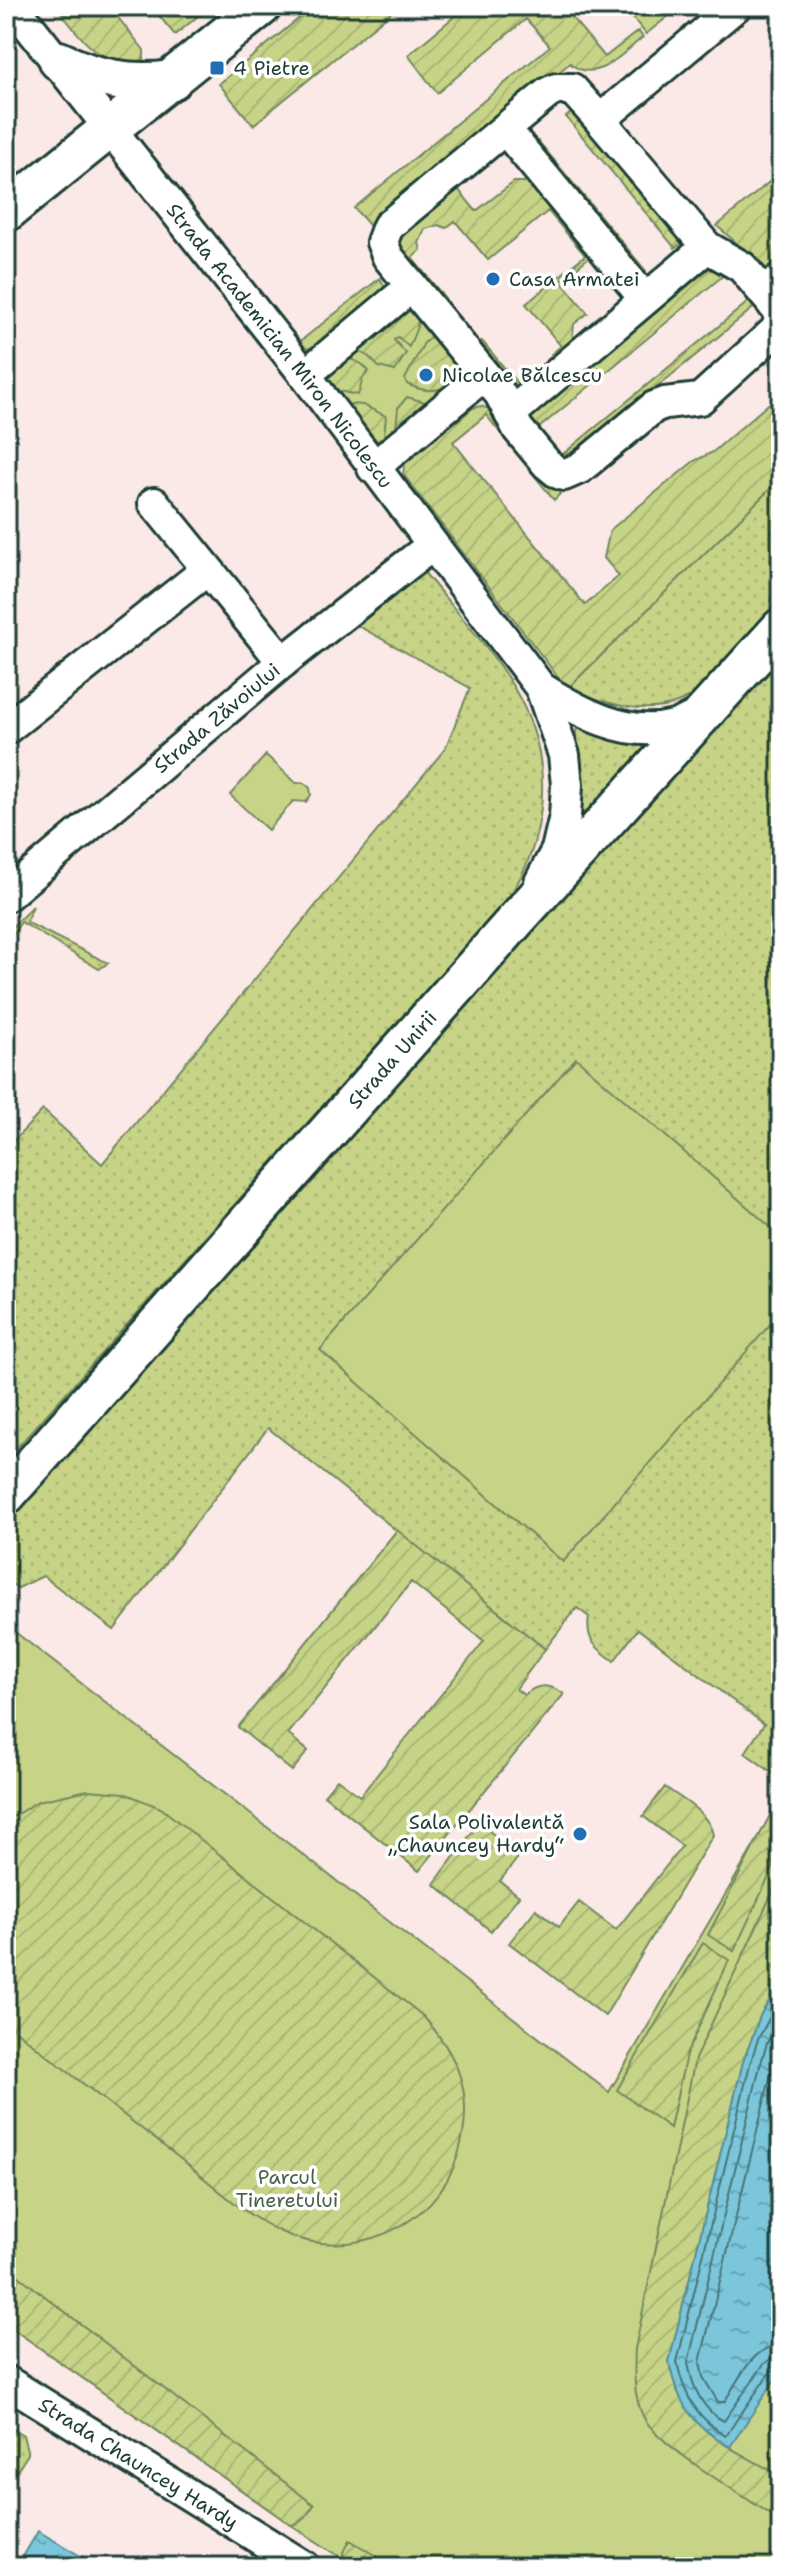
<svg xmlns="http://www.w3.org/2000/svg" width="787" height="2573" font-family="'Shantell Sans',sans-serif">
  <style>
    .grass { fill: url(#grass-dots); stroke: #73885e; stroke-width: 2 }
    .park { fill: #c7d487; stroke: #73885e; stroke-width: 2 }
    .garden { fill: url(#garden-furrows); stroke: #73885e; stroke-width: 2 }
    .water { fill: url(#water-ripples); stroke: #568f98; stroke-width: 2 }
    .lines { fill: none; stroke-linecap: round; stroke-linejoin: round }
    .shore { stroke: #447477; stroke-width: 2 }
    .minor-casing { stroke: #1f3d34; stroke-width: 36 }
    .major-casing { stroke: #1f3d34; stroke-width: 44 }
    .minor { stroke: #fff; stroke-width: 30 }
    .major { stroke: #fff; stroke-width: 38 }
    .poi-dot { fill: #1f6fb2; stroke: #fff; stroke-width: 3 }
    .labels { text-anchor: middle; stroke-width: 7; stroke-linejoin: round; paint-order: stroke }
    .poi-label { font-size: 20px; fill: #1f3d34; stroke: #fff; text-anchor: start }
    .street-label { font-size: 20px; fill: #1f3d34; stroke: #fff }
    .park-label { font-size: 20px; fill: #496349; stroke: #fff }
  </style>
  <defs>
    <pattern id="grass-dots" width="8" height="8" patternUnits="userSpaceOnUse" patternTransform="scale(2)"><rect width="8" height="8" fill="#c7d487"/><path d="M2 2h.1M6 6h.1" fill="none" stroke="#aab775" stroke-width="1.8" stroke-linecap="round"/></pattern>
    <pattern id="garden-furrows" width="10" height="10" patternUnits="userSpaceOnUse" patternTransform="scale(2)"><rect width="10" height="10" fill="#c7d487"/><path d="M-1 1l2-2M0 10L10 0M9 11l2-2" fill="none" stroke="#aab775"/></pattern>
    <pattern id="water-ripples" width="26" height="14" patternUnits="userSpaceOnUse" patternTransform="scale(2)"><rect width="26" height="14" fill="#7bc6db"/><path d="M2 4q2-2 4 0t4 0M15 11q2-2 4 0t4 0" fill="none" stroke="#64a2b2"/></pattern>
  </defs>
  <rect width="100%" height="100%" fill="#fae9e6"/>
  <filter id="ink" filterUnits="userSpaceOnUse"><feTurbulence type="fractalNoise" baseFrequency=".0125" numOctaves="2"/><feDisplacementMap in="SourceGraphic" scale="16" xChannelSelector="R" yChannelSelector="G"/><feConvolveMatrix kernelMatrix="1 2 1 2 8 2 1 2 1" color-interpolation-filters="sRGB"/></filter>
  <g filter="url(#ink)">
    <path class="grass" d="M781 478V599C759 623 707 689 682 701 647 717 602 704 569 687Z
      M424 572C485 648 556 710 540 816 535 848 523 880 502 905L6 1460V1149L43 1110 102 1164 445 749 470 688 355 624 411 579Z
      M781 654V1779L745 1753 764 1724 638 1629 614 1661C596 1648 585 1640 589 1617L577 1608 545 1649 268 1428 114 1630 43 1576 18 1588 6 1580V1521Z
      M582 727 646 740 650 745 587 817 581 809 576 732 577 728Z
      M33 906 26 922 108 963 99 969 21 922 12 936 9 930Z
      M6 2425 23 2435 28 2454 6 2488Z"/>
    <path class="park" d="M623 6H681L646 34Z
      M410 301 470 373 384 446 378 442 326 380Z
      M266 755 296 783H304L310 788 311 795 306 802 293 801 268 830 230 795Z
      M576 1058 781 1236V1312L563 1562 320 1350Z
      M6 1625 609 2092 758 1839 781 1794V2567H356L291 2525 6 2324Z"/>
    <path class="garden" d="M56 6H116L112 10 144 50V59C137 63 133 62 125 62 92 59 75 30 56 6Z
      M151 6H210L175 35Z
      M314 6H399L253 125 219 84Z
      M467 6H562L605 57 638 31 643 37C623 53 595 86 570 63L370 226 354 208 550 46 526 19 437 93 408 55Z
      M580 106 690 237 675 248 566 117Z
      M538 141 646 271 641 276 532 145Z
      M781 172V266L772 274 717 226Z
      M514 182H528L536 185 595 252 561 281 588 313 574 324 571 354 532 388 501 383 472 350 482 341 517 383 526 375 532 378 553 361 551 354 561 346 526 304 585 255 548 211 488 260 455 221 446 228 439 225 425 229 419 243 421 250 412 258 445 298 435 305 391 237 453 183 476 211Z
      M720 259 730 270 534 432 526 421Z
      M380 278 384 286 382 294 312 349 305 348 298 343Z
      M753 298 758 304 562 465 557 459Z
      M410 301 419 313 417 327 409 347 398 337 394 340 406 353 395 371 379 367 368 356 350 347Z
      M433 334 470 373C448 388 432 397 407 384L405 379 424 343Z
      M341 355 362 364 369 371 363 378 358 395C342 392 328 391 324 373Z
      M781 393V478L569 687 564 685 403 474 405 462 473 408 480 406 493 410 560 494 554 500 486 415 453 442 585 605 619 576 604 558 610 530 694 461 713 452Z
      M407 397 428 403 396 430 398 408Z
      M351 404 363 405 386 416 384 436 378 442 347 406Z
      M397 1530 545 1649 516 1689 524 1695C538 1683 549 1684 564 1694L419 1871 324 1795 337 1779 360 1796 484 1641 411 1582 288 1734 308 1751 292 1771 238 1727Z
      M665 1787C683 1800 709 1813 713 1835L605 2016 509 1943 536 1909 559 1927 579 1902 616 1930 682 1846 643 1816Z
      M88 1790 124 1793 161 1808 423 2016C461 2059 475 2098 458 2155 436 2228 349 2264 281 2232 243 2215 210 2182 178 2157 121 2112 62 2069 6 2022V1821L38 1801Z
      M781 1794V1851L734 1951 708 1935Z
      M479 1823 520 1855 500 1881 519 1896 491 1931 434 1884Z
      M781 1874V1982L761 2014 743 2062 669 2362C683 2432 725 2444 781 2476V2521C749 2499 658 2447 643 2416 633 2395 634 2371 635 2349L695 2059Z
      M703 1943 729 1960 686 2055 670 2128 617 2090Z
      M6 2266 314 2505C307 2515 303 2523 291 2525L6 2324Z
      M350 2540 394 2567H356L345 2560 343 2554Z"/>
    <path class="water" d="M781 1982V2374L778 2375 730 2447C693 2425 678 2405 669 2362L743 2062 761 2014Z
      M38 2531 99 2567H17Z"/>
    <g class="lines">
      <path class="shore" d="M781 1997 758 2039 750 2064 677 2362C683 2393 697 2420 726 2435L771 2371 781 2367
        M781 2016 767 2043 760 2066 688 2363C692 2385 702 2411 724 2421L764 2364 772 2358 781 2357
        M781 2042 772 2070 700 2362 703 2377 718 2402H724C739 2380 752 2346 781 2345"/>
      <defs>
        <g id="minor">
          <path id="s1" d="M13 6 305 375 541 688 564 755 567 785 565 816 557 850 540 882"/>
          <path d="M736 6 600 120 572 89H556L548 93 388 226 382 242 388 257 500 394 518 429 547 464 558 473 564 475 580 468 654 407 665 403 700 399 775 331C786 316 774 306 764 293"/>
          <path d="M600 120 707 247 742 267 764 293 781 279"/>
          <path d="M505 129 645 299"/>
          <path d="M305 375 412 286"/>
          <path d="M510 414 707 247"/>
          <path d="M373 468 484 375"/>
          <path d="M154 503 283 662"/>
          <path d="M541 688C579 712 628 739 674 726 684 723 693 717 703 712"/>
          <path d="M6 729 207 570"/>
          <path id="s2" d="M6 896 283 662 431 546"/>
          <path id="s3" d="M6 2381 305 2567"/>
        </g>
        <g id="major">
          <path d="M59 61C96 79 130 86 172 80"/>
          <path d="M6 212 262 6"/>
          <path id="s4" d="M6 1495 515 921 781 628"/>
        </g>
      </defs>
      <use href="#minor" class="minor-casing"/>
      <use href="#major" class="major-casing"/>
      <use href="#minor" class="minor"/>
      <use href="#major" class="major"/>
    </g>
  </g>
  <g class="poi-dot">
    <rect x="209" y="60" width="16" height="16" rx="4"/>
    <circle cx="493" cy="279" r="8"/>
    <circle cx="426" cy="375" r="8"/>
    <circle cx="580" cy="1834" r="8"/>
  </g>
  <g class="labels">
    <g class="poi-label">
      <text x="233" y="75">4 Pietre</text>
      <text x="509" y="286">Casa Armatei</text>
      <text x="442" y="382">Nicolae Bălcescu</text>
      <text x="564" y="1829" text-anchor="end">Sala Polivalentă<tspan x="564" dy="23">„Chauncey Hardy“</tspan></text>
    </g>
    <g class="street-label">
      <text dy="7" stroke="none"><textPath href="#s1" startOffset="432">Strada Academician Miron Nicolescu</textPath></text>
      <text dy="7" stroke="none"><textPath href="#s2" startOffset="276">Strada Zăvoiului</textPath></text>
      <text dy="7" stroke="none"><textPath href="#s4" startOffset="582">Strada Unirii</textPath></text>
      <text dy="7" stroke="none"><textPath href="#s3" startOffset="156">Strada Chauncey Hardy</textPath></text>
    </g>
    <g class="park-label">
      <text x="287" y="2184">Parcul<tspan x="287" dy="23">Tineretului</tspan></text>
    </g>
  </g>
  <rect width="787" height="2573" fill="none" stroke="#fff" stroke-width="32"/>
  <rect x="16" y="16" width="755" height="2541" fill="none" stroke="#1f3d34" stroke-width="3" filter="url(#ink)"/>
</svg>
